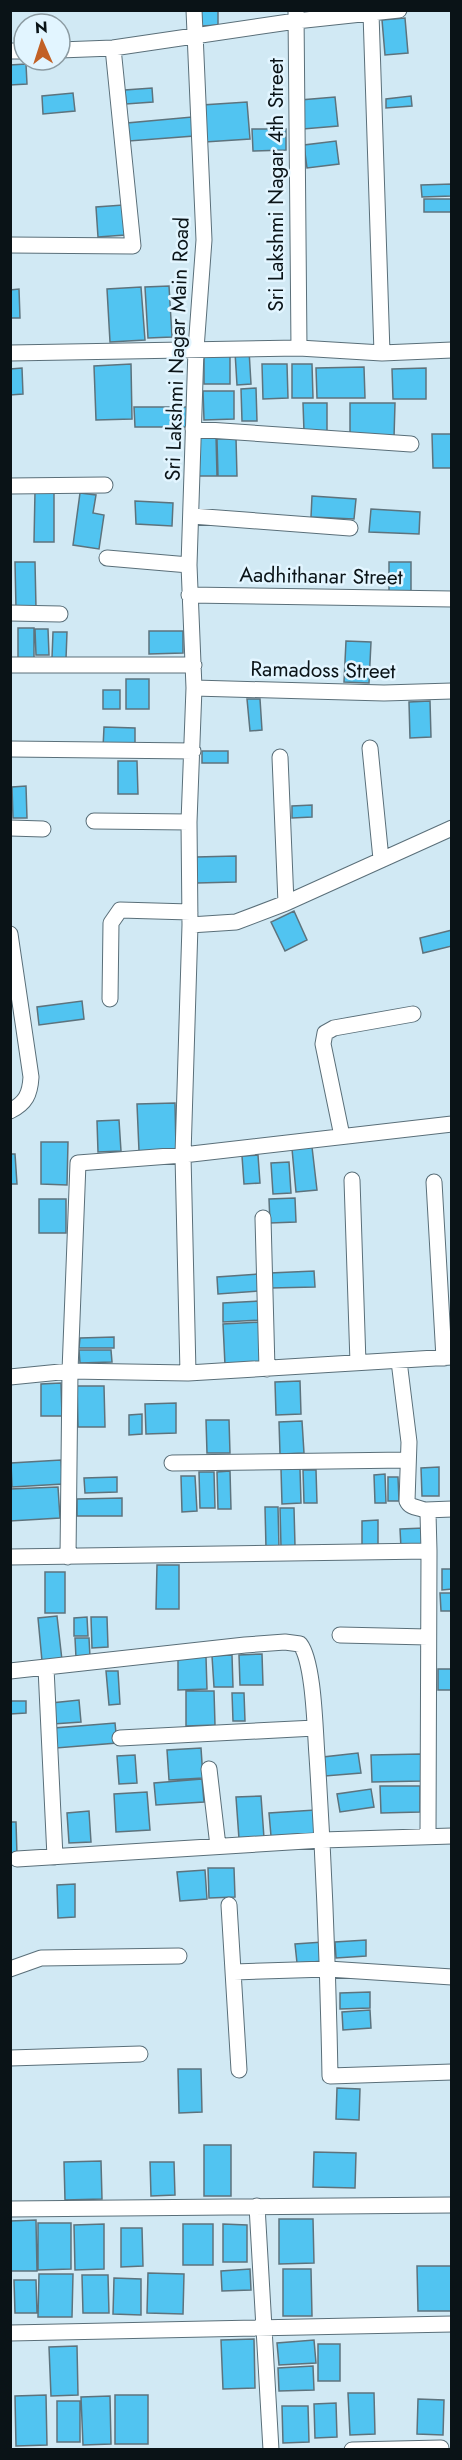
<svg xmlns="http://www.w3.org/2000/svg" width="462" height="2460" font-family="Jost,sans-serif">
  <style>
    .building { fill: #51c4f1; stroke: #5d737d; stroke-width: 1.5 }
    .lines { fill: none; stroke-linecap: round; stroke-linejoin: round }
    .street-casing { stroke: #5a6f79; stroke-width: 17 }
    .street { stroke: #fff; stroke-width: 15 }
    .labels { text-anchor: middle; stroke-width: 5; stroke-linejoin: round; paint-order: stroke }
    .street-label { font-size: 21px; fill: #0a1317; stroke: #e2f5ff }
  </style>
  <rect width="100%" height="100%" fill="#d1e9f4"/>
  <path class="building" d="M201 10H218V25L202 26Z
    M405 18 408 53 385 55 382 20Z
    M26 64 27 84 10 85V65Z
    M152 88 153 102 126 104 125 90Z
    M73 93 75 111 43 114 42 96Z
    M411 96 412 106 386 108V99Z
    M335 97 338 126 303 129 300 100Z
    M247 102 250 139 205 142 202 105Z
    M192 117 194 136 129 141 127 123Z
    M252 129H286V150L253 151Z
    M336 141 339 164 307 168 304 145Z
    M452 184V196L422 197 421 185Z
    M424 199H452V212H424Z
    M123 205 125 235 98 237 96 207Z
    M169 286 172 337 148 338 145 287Z
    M141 287 145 340 110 342 107 289Z
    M19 289 20 318H10V290Z
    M249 350 251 384 237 385 235 352Z
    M204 354H230V384H204Z
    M131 364 132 419 96 420 94 366Z
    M262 364H287L288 398 263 399Z
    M292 364H312L313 398H292Z
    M364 367 365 398H317L316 368Z
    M22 368 23 394 10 395V369Z
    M426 368V399H393L392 369Z
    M256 388 257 421H242L241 389Z
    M203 391H234V419L204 420Z
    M303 403H327V431L304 432Z
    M350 403H395L394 438H350Z
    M134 407H188V427H135Z
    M432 434H452V468H433Z
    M216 435 217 476H197V437Z
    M236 438 237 476H218L217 439Z
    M35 491H54V542H34Z
    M80 493 96 495 93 513 104 515 99 549 73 545Z
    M312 496 356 499 354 519 311 517Z
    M135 501 173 503 172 526 136 524Z
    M371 509 420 512 419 534 369 532Z
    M15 562H35L36 608 16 609Z
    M389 562H411V596H389Z
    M18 628H34V659H18Z
    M35 629H48L49 655H36Z
    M149 631H183V653L149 654Z
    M53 632H67L66 659 52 658Z
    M346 641 371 642 369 683 344 682Z
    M126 679H149V709H126Z
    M103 690H120V709H103Z
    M247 699H260L262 730 250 731Z
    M430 701 431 737 410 738 409 702Z
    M104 727 135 728V748H103Z
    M202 751H228V763H202Z
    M118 761H137L138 794H118Z
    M26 786 27 818H13L12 787Z
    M312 805V817L292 818V806Z
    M236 856V882L197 883 196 857Z
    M294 911 307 940 285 951 271 922Z
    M452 930V946L423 953 420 938Z
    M82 1001 84 1019 39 1025 37 1007Z
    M175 1103 176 1149 139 1151 137 1104Z
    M119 1120 121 1151 98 1152 97 1121Z
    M41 1142H68L67 1185 41 1184Z
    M312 1147 317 1190 296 1192 292 1149Z
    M10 1154H15L17 1184H10Z
    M258 1155 260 1183 244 1184 242 1156Z
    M289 1162 291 1193 273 1194 271 1163Z
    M295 1198 296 1222 270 1223 269 1199Z
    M39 1199H66V1233H39Z
    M314 1271 315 1287 271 1288 270 1273Z
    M258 1274 259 1291 218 1294 217 1277Z
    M261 1301 262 1320 223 1322V1303Z
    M262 1322 264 1362 225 1365 223 1324Z
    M114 1337V1348H79L80 1338Z
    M79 1350H111L112 1362 80 1363Z
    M300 1381 301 1414 276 1415 275 1382Z
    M61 1383 62 1416H41V1384Z
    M77 1386H104L105 1427H78Z
    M176 1403V1433L146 1434 145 1404Z
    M142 1414V1434L129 1435V1415Z
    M206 1420H229L230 1453H207Z
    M302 1421 304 1453 280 1454 279 1422Z
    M61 1460 63 1484 12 1487 11 1463Z
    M439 1467V1496H422L421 1468Z
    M281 1469H300L301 1503 282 1504Z
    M303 1470H316L317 1503H304Z
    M230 1471 231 1509H218L217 1472Z
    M199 1472H214L215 1508H200Z
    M385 1474 386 1503H375L374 1475Z
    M181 1476H195L197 1511 182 1512Z
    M117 1477V1492L85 1493 84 1478Z
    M388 1477H398L399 1501H388Z
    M58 1487 60 1518 10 1521V1489Z
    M122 1498V1516H77V1499Z
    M265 1507H278L279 1548H266Z
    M280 1508H294L295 1546 281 1547Z
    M378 1520V1548L362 1549V1521Z
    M424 1528 425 1548H401L400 1529Z
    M157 1565H179V1609H156Z
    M442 1569H452V1589L442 1590Z
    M45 1572H65V1613H45Z
    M440 1593H452V1611H441Z
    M57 1616 62 1660 42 1661 38 1618Z
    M87 1617 88 1636H74V1618Z
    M91 1617H107L108 1647 92 1648Z
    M75 1638H89L90 1657 76 1658Z
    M262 1654 263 1685H240L239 1655Z
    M232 1655 233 1687H214L212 1656Z
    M206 1657 207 1689 178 1690V1658Z
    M438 1669H452V1690H438Z
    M106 1671H118L120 1704 109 1705Z
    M186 1691H214L215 1725 186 1726Z
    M232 1693H244L245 1721H233Z
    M79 1700 81 1722 53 1724 51 1703Z
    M10 1701H26V1713L10 1714Z
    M115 1723 117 1743 56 1748 54 1728Z
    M201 1748 203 1778 169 1780 167 1750Z
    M358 1753 361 1773 325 1776 323 1757Z
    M421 1754 422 1781 372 1782 371 1755Z
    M135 1755 137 1783 119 1784 117 1756Z
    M202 1779 204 1802 156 1805 154 1783Z
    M380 1786H420V1812L381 1813Z
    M371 1789 374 1807 340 1812 337 1794Z
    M147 1792 150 1830 116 1832 114 1794Z
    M261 1796 264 1838 239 1839 236 1797Z
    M315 1810 317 1833 271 1836 269 1813Z
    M89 1811 91 1842 69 1843 67 1813Z
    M10 1822H16L17 1855H10Z
    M208 1868H234L235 1897 209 1898Z
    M205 1870 207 1899 180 1901 177 1872Z
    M75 1884V1917L58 1918 57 1885Z
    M366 1940V1956L336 1958 335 1942Z
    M323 1942 325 1961 297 1963 295 1944Z
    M370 1992V2008L340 2009V1993Z
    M370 2010 371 2028 343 2030 342 2012Z
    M178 2069H201L202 2112 179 2113Z
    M337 2088 360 2089 359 2120 336 2119Z
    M204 2145H231V2196H204Z
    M314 2152 356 2153 355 2188 313 2187Z
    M101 2161 102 2199 65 2200 64 2162Z
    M150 2162H174L175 2195 151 2196Z
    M279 2219H313L314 2263 279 2264Z
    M36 2220 37 2271H10V2221Z
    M38 2223H71V2269L38 2270Z
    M104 2224V2269L75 2270 74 2225Z
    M183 2224H213V2265H183Z
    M223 2224 247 2225V2262H223Z
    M121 2228H142L143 2266 121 2267Z
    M417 2266H452V2311H418Z
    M250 2269 251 2290 222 2291 221 2271Z
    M283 2269H311L312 2316H283Z
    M148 2273 184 2274 183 2314 147 2313Z
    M39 2274H73L72 2317H38Z
    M82 2275H108L109 2313H83Z
    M114 2278 141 2279V2315L113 2314Z
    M14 2280H36L37 2313H15Z
    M254 2339 255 2388 223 2389 221 2340Z
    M314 2340 316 2363 279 2365 277 2343Z
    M318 2344H340V2381H318Z
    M77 2346 78 2395 51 2396 49 2347Z
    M313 2366 314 2390 279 2391 278 2368Z
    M348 2393H374L375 2434 350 2435Z
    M46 2395 47 2445 16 2446 15 2396Z
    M115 2395H148V2444H115Z
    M110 2396 111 2444 83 2445 81 2397Z
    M418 2399 444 2400 443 2435 417 2434Z
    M57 2401H80V2442H57Z
    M336 2403 337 2437 315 2438 314 2404Z
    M282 2406H308L309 2442 283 2443Z"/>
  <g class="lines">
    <defs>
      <path id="street" d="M296 12 299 348
        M371 13 382 353
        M60 50 113 48 296 21 399 10
        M10 51H24
        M10 245 133 246 113 48
        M10 353 299 348 382 353 452 350
        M193 429 411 444
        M10 486 105 485
        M192 516 350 528
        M107 558 189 565
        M189 595 452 599
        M10 613 60 614
        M10 665H194
        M194 688 384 693 452 691
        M370 748 381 859
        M10 749 193 751
        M280 757 286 903
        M94 821 189 822
        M10 828 43 829
        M190 925 236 922 286 903 452 828
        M10 934 31 1077C30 1094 26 1103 10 1111
        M110 999 111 923 120 910 190 912
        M342 1136 323 1044 325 1033 334 1028 413 1014
        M352 1180 358 1363
        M434 1182 444 1358
        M263 1218 267 1369
        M399 1361 409 1442 407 1501C411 1510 423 1506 428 1513L429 1551
        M188 1373 183 1155 190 925 189 822 194 688 189 565 196 349 204 240 194 10
        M10 1377 70 1371 188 1373 452 1357
        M172 1463 407 1460
        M426 1510 452 1509
        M10 1557 429 1551 428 1836
        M68 1557 70 1371 78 1163 183 1155 452 1124
        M340 1635 428 1637
        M46 1668 55 1857
        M10 1671 245 1645 285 1642 300 1644C314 1662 315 1731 317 1756 324 1863 328 1969 330 2076L452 2072
        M120 1738 315 1728
        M209 1769 218 1846
        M17 1859 322 1840 452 1836
        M229 1905 239 2070
        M10 1969 41 1958 179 1956
        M234 1972 328 1969 452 1977
        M10 2058 140 2054
        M257 2206 271 2450
        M10 2209 452 2205
        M10 2333 452 2324
        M352 2450 441 2448"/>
    </defs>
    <use href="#street" class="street-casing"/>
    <use href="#street" class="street"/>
  </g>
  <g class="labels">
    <g class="street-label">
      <text transform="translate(276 185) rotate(-90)" y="7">Sri Lakshmi Nagar 4th Street</text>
      <text transform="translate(177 349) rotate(-88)" y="7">Sri Lakshmi Nagar Main Road</text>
      <text transform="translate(321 576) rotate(1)" y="7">Aadhithanar Street</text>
      <text transform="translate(323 670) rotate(1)" y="7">Ramadoss Street</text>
    </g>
  </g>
  <rect width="462" height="2460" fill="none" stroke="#0a1317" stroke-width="24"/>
  <g transform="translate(42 42) rotate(357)"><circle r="28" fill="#e2f5ff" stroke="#8c9ba2" stroke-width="1.5"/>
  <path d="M0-4.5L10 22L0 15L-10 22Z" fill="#c26025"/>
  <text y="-9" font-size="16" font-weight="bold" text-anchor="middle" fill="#0a1317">N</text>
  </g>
</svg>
